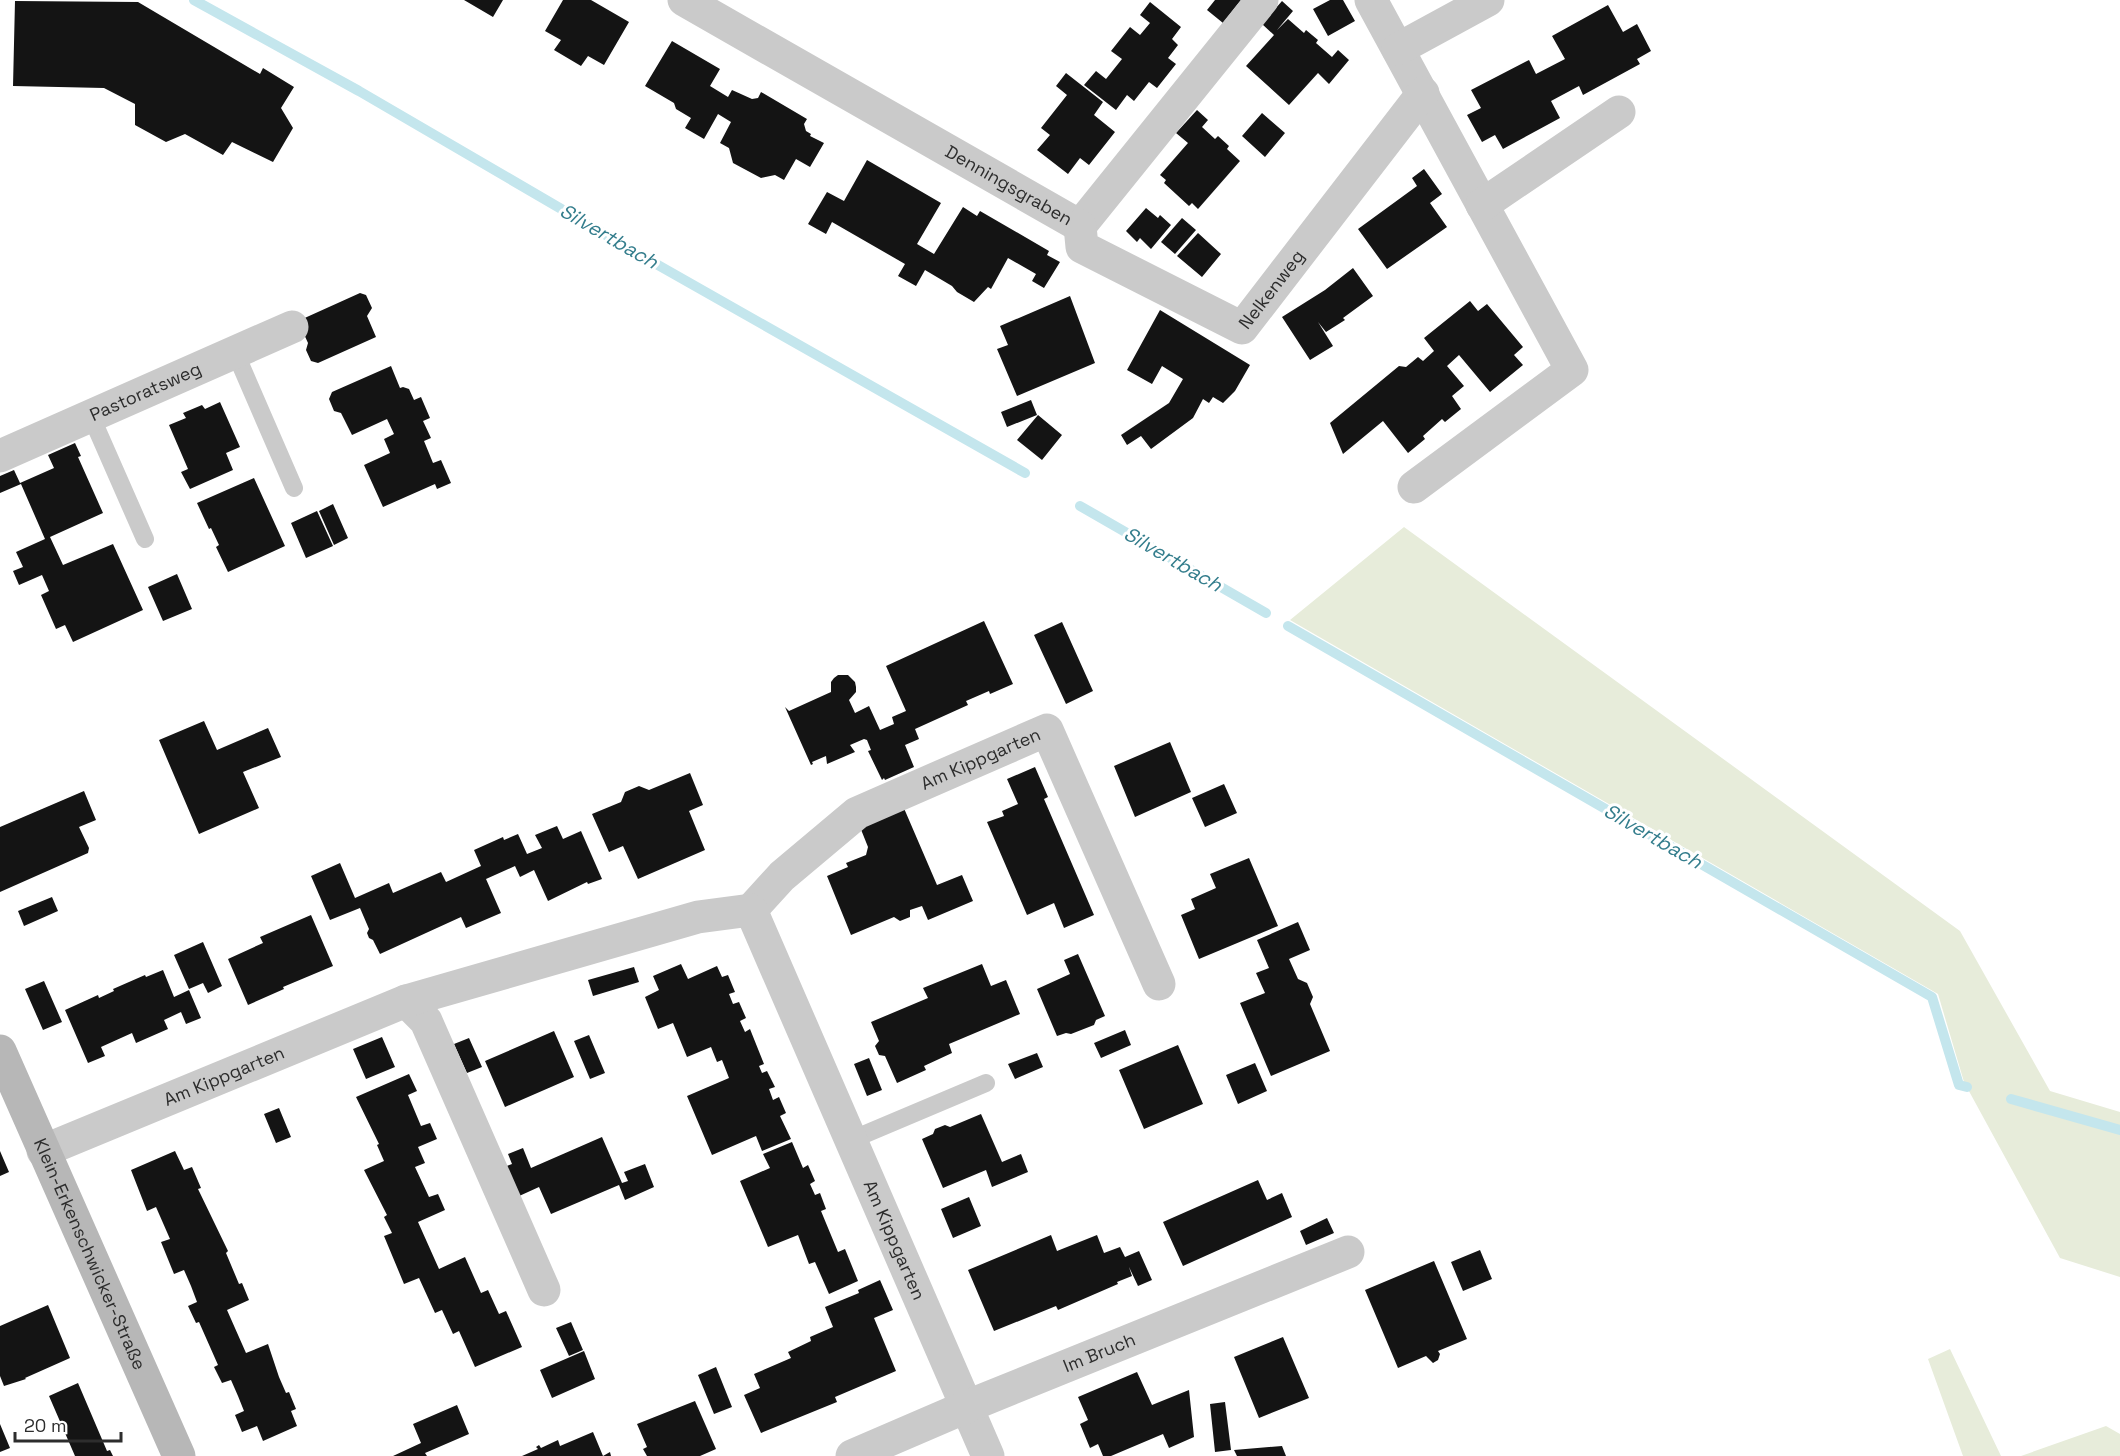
<svg xmlns="http://www.w3.org/2000/svg" width="2120" height="1456" font-family="'Space Grotesk',sans-serif">
  <style>
    .green { fill: #e7ecda }
    .lines { fill: none; stroke-linecap: round; stroke-linejoin: round }
    .stream { stroke: #c4e6ed; stroke-width: 10 }
    .building { fill: #141414 }
    .lane { stroke: #cacaca; stroke-width: 18 }
    .street { stroke: #cacaca; stroke-width: 33 }
    .secondary { stroke: #b7b7b7; stroke-width: 33 }
    .labels { text-anchor: middle; stroke-width: 6; stroke-linejoin: round; paint-order: stroke }
    .street-label { font-size: 18px; fill: #2d2d2d; stroke: #fff }
    .water-label { font-size: 20px; font-style: italic; fill: #357e8d; stroke: #fff }
  </style>
  <rect width="100%" height="100%" fill="#fff"/>
  <path class="green" d="M1404 527 1960 931 2050 1091 2120 1112V1277L2060 1258 1964 1082 1938 994 1290 620Z
    M1950 1349 2001 1456H1963L1928 1359Z
    M2106 1426 2120 1434V1456H2021Z"/>
  <g class="lines">
    <path class="stream" d="M194 0 359 91 642 256 1025 473
      M1080 506 1266 613
      M1288 626 1932 997 1959 1085 1967 1087
      M2011 1099 2120 1130"/>
  </g>
  <path class="building" d="M464 0H503L493 17Z
    M563 0H591L629 22 604 65 588 56 581 66 554 50 561 40 545 31Z
    M1215 0H1241L1223 23 1207 10Z
    M1330 0H1343L1355 21 1328 36 1313 9Z
    M15 1 138 2 260 74 263 68 294 87 281 108 293 128 273 162 232 142 223 155 185 134 166 142 135 125V104L104 88 13 86Z
    M1282 1 1293 11 1277 30 1288 19 1304 33 1306 30 1318 40 1316 43 1332 57 1338 50 1349 60 1329 84 1318 73 1289 105 1246 66 1274 35 1262 24Z
    M1150 2 1181 27 1172 39 1178 45 1168 58 1176 64 1157 88 1149 82 1134 101 1127 95 1116 110 1084 85 1096 71 1106 79 1122 59 1111 51 1130 27 1140 35 1150 23 1140 15Z
    M1608 5 1623 32 1637 24 1651 51 1637 59 1640 64 1583 95 1579 86 1551 101 1560 118 1503 149 1495 135 1482 142 1467 115 1481 108 1471 90 1529 60 1536 74 1565 59 1552 36Z
    M672 41 720 69 710 86 728 97 732 90 752 99 758 98 761 92 807 119 804 124 806 131 811 134 810 136 824 143 810 167 796 159 784 180 775 175 761 178 733 163 729 148 720 143 731 122 718 114 704 139 685 128 691 118 676 109 674 103 645 86Z
    M1066 73 1103 102 1094 115 1115 132 1089 165 1080 158 1068 174 1037 150 1050 135 1041 128 1067 95 1056 86Z
    M1197 110 1208 120 1202 127 1215 139 1218 136 1229 146 1227 149 1240 161 1198 209 1192 203 1189 206 1164 183 1166 180 1160 175 1188 143 1176 133Z
    M1262 113 1285 133 1265 157 1242 136Z
    M867 160 941 203 917 244 934 254 963 207 977 216 980 211 1049 251 1047 255 1060 262 1044 288 1032 281 1036 274 1008 258 991 289 988 287 974 302 957 292 952 286 925 270 916 286 898 276 905 264 832 222 826 234 808 224 827 192 844 201Z
    M1424 169 1442 194 1430 203 1447 227 1387 269 1358 229 1417 186 1412 178Z
    M1146 208 1158 218 1160 215 1171 225 1151 249 1140 238 1137 242 1126 231Z
    M1182 218 1196 230 1175 254 1161 242Z
    M1198 233 1221 254 1202 277 1177 256Z
    M1353 268 1373 296 1343 318 1345 320 1326 332 1318 322 1333 346 1310 360 1282 317 1325 290Z
    M360 293 366 295 372 308 367 316 376 337 318 363 311 361 306 350 308 343 298 321Z
    M1070 296 1095 363 1017 396 997 349 1008 345 1000 326Z
    M1470 301 1478 311 1487 304 1523 347 1514 355 1523 365 1490 392 1459 355 1447 366 1464 386 1452 396 1461 409 1445 422 1442 419 1423 436 1425 439 1408 453 1383 421 1343 454 1330 423 1399 366 1406 367 1418 357 1423 361 1434 351 1424 338Z
    M1160 310 1250 365 1235 391 1223 403 1213 397 1209 403 1203 399 1193 418 1151 449 1141 436 1127 445 1121 435 1169 403 1183 379 1162 366 1152 384 1127 370Z
    M391 366 400 388 403 387 409 389 414 400 421 397 430 418 423 421 431 438 424 441 433 463 441 460 451 483 437 489 435 484 383 507 364 465 390 453 384 439 394 434 387 419 352 435 341 413 334 411 329 399 332 392Z
    M1031 400 1037 415 1007 427 1001 412Z
    M220 402 240 447 226 453 233 470 190 489 181 472 188 469 169 425 186 418 183 413 202 405 205 409Z
    M1038 415 1062 435 1042 460 1017 440Z
    M75 443 81 456 78 457 103 513 50 537 63 565 113 544 143 610 73 642 65 625 56 629 41 595 49 591 42 575 19 585 13 571 23 567 16 552 45 539 21 484 0 493V476L14 470 20 483 54 468 48 455Z
    M254 478 285 546 228 572 216 547 219 545 211 528 209 529 197 503Z
    M333 504 348 538 334 545 319 511Z
    M317 511 333 546 306 558 291 523Z
    M177 574 192 609 163 621 148 587Z
    M984 621 1013 684 990 694 989 691 966 701 968 705 915 729 919 739 905 745 914 767 885 780 884 778 882 780 868 751 871 750 867 740 864 739 850 745 855 752 827 764 826 756 812 762 813 764 811 765 785 707 789 711 831 692V682L834 678 838 675H848L855 682 856 687V692L849 700 855 713 869 706 880 730 894 724 892 717 906 711 886 666Z
    M1062 622 1093 691 1066 704 1034 635Z
    M204 721 217 750 268 728 281 757 243 772 259 808 199 834 159 740Z
    M1170 742 1191 792 1135 817 1114 766Z
    M1035 767 1048 797 1044 799 1094 915 1064 928 1054 903 1027 915 987 822 1004 816 1002 811 1018 804 1007 779Z
    M690 773 703 805 689 811 705 850 638 879 623 846 609 852 592 814 621 802 625 792 639 786 649 790Z
    M1224 784 1237 813 1205 827 1192 798Z
    M84 791 96 820 79 827 89 848 88 853 0 892V827Z
    M903 806 937 885 962 875 973 901 928 920 922 906 910 910V917L900 921 894 917 851 935 827 876 848 867 846 863 866 855 868 847 860 827Z
    M557 826 563 839 581 831 602 879 588 884 587 882 548 901 534 870 520 877 515 866 486 879 501 913 466 928 461 917 380 954 373 940 369 938 367 933 369 929 360 908 330 920 311 876 340 863 355 898 389 883 393 893 441 872 446 882 481 866 474 850 503 837 504 840 518 834 527 854 542 848 535 835Z
    M1249 858 1278 926 1199 959 1181 915 1195 909 1191 899 1216 888 1210 874Z
    M52 897 58 911 24 926 18 911Z
    M311 915 333 966 283 987 284 989 248 1005 228 959 263 943 260 937Z
    M1298 922 1310 950 1289 959 1298 979 1307 983 1313 997 1310 1004 1330 1051 1271 1076 1240 1003 1265 993 1256 973 1269 968 1257 940Z
    M203 942 222 986 208 993 203 983 189 989 174 955Z
    M1078 954 1105 1016 1096 1020 1094 1025 1071 1034 1066 1033 1057 1036 1037 989 1070 974 1064 960Z
    M681 964 688 979 717 966 722 977 728 975 735 992 729 994 733 1004 739 1002 746 1018 740 1021 745 1032 750 1029 764 1064 759 1066 762 1073 767 1071 775 1087 769 1089 773 1100 779 1097 786 1113 780 1116 791 1139 762 1151 756 1136 712 1155 687 1096 729 1078 722 1060 717 1062 711 1047 687 1057 673 1023 658 1029 645 997 659 990 653 976Z
    M982 964 991 986 1006 980 1020 1014 949 1044 952 1053 924 1066 926 1070 897 1083 885 1056 879 1055 875 1046 879 1041 871 1022 928 998 923 988Z
    M634 967 639 982 593 996 588 980Z
    M163 970 174 997 189 990 201 1018 186 1024 181 1012 164 1020 168 1029 136 1043 132 1033 101 1047 105 1056 88 1063 65 1010 98 995 99 998 114 991 113 989 145 975 146 977Z
    M44 981 62 1022 43 1030 25 989Z
    M1125 1030 1131 1045 1101 1058 1094 1043Z
    M554 1031 574 1077 505 1107 485 1061Z
    M589 1035 605 1073 590 1079 574 1041Z
    M382 1037 395 1067 366 1079 353 1049Z
    M469 1038 482 1067 467 1073 454 1044Z
    M1178 1045 1203 1104 1144 1129 1119 1070Z
    M1037 1053 1043 1067 1015 1079 1008 1064Z
    M869 1058 882 1090 867 1096 854 1064Z
    M1255 1063 1267 1091 1238 1104 1226 1075Z
    M409 1074 417 1091 408 1095 421 1126 430 1123 437 1139 418 1147 425 1163 415 1167 429 1197 438 1194 445 1210 418 1222 439 1269 465 1257 481 1293 488 1290 499 1314 506 1311 522 1347 475 1367 459 1331 453 1334 442 1310 435 1313 419 1278 404 1284 384 1236 392 1233 384 1217 387 1215 364 1170 384 1161 377 1145 379 1144 356 1097Z
    M279 1108 291 1137 276 1143 264 1114Z
    M981 1114 1002 1162 1021 1154 1028 1172 992 1187 986 1170 943 1188 922 1139 933 1134 935 1129 945 1125 950 1127Z
    M602 1137 622 1183 628 1181 624 1172 645 1164 654 1187 625 1200 619 1185 551 1214 539 1187 517 1197 504 1167 512 1164 508 1154 523 1148 531 1168Z
    M792 1142 803 1168 808 1165 815 1181 810 1184 815 1195 820 1193 826 1209 821 1211 838 1252 845 1249 858 1281 829 1294 815 1262 809 1264 798 1235 768 1247 740 1181 770 1168 763 1154Z
    M0 1151 9 1172 0 1176Z
    M175 1151 184 1170 192 1167 201 1188 198 1189 228 1251 226 1253 239 1284 242 1283 249 1300 227 1310 246 1353 268 1344 279 1377 286 1393 289 1392 296 1409 291 1411 297 1426 263 1441 257 1426 242 1432 235 1415 244 1411 238 1396 231 1380 222 1383 214 1367 218 1365 199 1322 196 1323 188 1306 197 1302 191 1286 184 1270 174 1274 161 1242 170 1239 156 1207 147 1211 131 1170Z
    M1258 1180 1267 1200 1282 1193 1292 1217 1183 1266 1163 1222Z
    M969 1197 981 1226 953 1238 941 1209Z
    M1327 1218 1334 1233 1306 1245 1300 1231Z
    M1051 1235 1057 1251 1097 1235 1104 1253 1120 1247 1125 1257 1139 1251 1152 1280 1138 1286 1129 1267 1132 1276 1117 1282 1118 1284 1058 1310 1056 1306 994 1331 968 1270Z
    M1480 1250 1492 1279 1463 1291 1451 1262Z
    M1434 1261 1467 1339 1438 1351 1440 1354 1438 1360 1433 1363 1426 1356 1398 1368 1365 1290Z
    M880 1280 893 1310 874 1318 896 1371 835 1397 837 1402 761 1433 744 1395 760 1388 754 1374 791 1358 788 1352 811 1341 810 1337 833 1327 825 1307 859 1293 858 1290Z
    M48 1305 70 1358 25 1378 26 1379 4 1386 0 1376V1326Z
    M571 1322 583 1350 569 1356 556 1328Z
    M1283 1337 1309 1398 1259 1418 1234 1357Z
    M584 1351 595 1379 552 1398 540 1370Z
    M716 1367 732 1407 714 1414 698 1375Z
    M1137 1372 1152 1405 1189 1390 1194 1437 1169 1448 1163 1434 1111 1456H1103L1098 1444 1090 1448 1080 1424 1088 1420 1078 1397Z
    M78 1383 107 1451 110 1450 113 1456H75L49 1396Z
    M695 1401 716 1449 700 1456H647L643 1449 647 1447 637 1424Z
    M1225 1402 1231 1450 1215 1452 1210 1404Z
    M457 1405 469 1434 425 1453 427 1456H393L421 1443 413 1424Z
    M0 1424 10 1448 0 1452Z
    M593 1432 603 1456 610 1452 611 1456H522L538 1449 536 1447 539 1445 541 1448 558 1440 560 1446Z
    M1282 1446 1286 1456H1237L1234 1450Z"/>
  <g class="lines">
    <path class="lane" d="M235 352 294 488
      M91 416 145 539
      M851 1140 986 1083"/>
    <g class="street">
      <path id="s1" d="M684 0 1080 226 1262 0"/>
      <path d="M1371 0 1572 370 1414 487"/>
      <path d="M1398 49 1488 0"/>
      <path d="M1482 205 1619 112"/>
      <path id="s2" d="M1080 226 1082 247 1242 328 1423 93"/>
      <path id="s3" d="M0 456 292 327"/>
      <path id="s4" d="M751 910 782 876 857 813 1047 730 1159 984"/>
      <path d="M406 1001 426 1021 544 1290"/>
      <path id="s5" d="M43 1151 406 1001 698 917 751 910 988 1456"/>
      <path id="s6" d="M852 1456 968 1406 1348 1252"/>
    </g>
    <path class="secondary" id="s7" d="M0 1051 179 1456"/>
  </g>
  <g class="labels">
    <g class="street-label">
      <text dy="6" stroke="none"><textPath href="#s1" startOffset="374">Denningsgraben</textPath></text>
      <text dy="6" stroke="none"><textPath href="#s2" startOffset="249">Nelkenweg</textPath></text>
      <text dy="6" stroke="none"><textPath href="#s3" startOffset="159">Pastoratsweg</textPath></text>
      <text dy="6" stroke="none"><textPath href="#s4" startOffset="279">Am Kippgarten</textPath></text>
      <text dy="6" stroke="none"><textPath href="#s5" startOffset="196">Am Kippgarten</textPath></text>
      <text dy="6" stroke="none"><textPath href="#s5" startOffset="1110">Am Kippgarten</textPath></text>
      <text dy="6" stroke="none"><textPath href="#s7" startOffset="222">Klein-Erkenschwicker-Straße</textPath></text>
      <text dy="6" stroke="none"><textPath href="#s6" startOffset="268">Im Bruch</textPath></text>
    </g>
    <g class="water-label">
      <text transform="translate(609 236) rotate(30)" y="7">Silvertbach</text>
      <text transform="translate(1173 559) rotate(30)" y="7">Silvertbach</text>
      <text transform="translate(1653 836) rotate(30)" y="7">Silvertbach</text>
    </g>
  </g>
  <path d="M15 1432v9h106v-9" fill="none" stroke="#2d2d2d" stroke-width="3"/>
  <text x="24" y="1432" font-size="18" fill="#2d2d2d" stroke="#ffffff" stroke-width="4.5" paint-order="stroke">20 m</text>
</svg>
